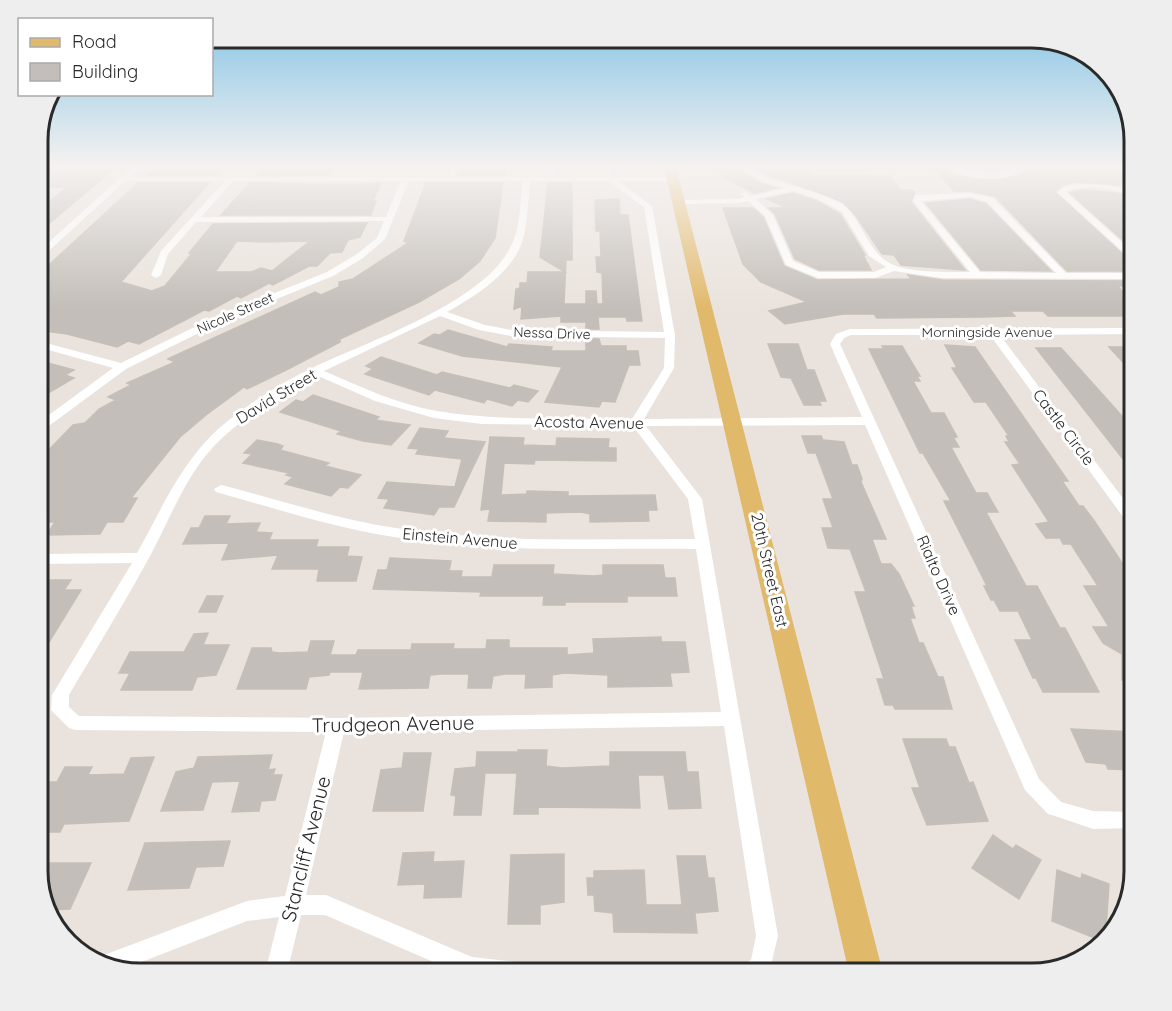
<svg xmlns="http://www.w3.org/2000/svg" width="1172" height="1011" font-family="Quicksand,sans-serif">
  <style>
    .building { fill: #c3beb9; stroke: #c5bfb7; stroke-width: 1.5; fill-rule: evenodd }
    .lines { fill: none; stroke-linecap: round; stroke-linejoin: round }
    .lane { stroke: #fff; stroke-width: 4 }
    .street { fill: #fff; fill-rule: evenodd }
    .primary { fill: #e1b96b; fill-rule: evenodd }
    .labels { text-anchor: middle; stroke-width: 6; stroke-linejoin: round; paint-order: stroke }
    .far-street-label { font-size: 14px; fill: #2a2a2a; stroke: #fff }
    .street-label { font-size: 16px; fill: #2a2a2a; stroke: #fff }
    .near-street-label { font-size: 20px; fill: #2a2a2a; stroke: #fff }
    .rim { fill: none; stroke: #2a2a2a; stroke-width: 3 }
  </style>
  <rect width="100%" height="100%" fill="#eae3dd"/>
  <path class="building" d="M47 167H113L115 168 38 233V211L67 187H38V168Z
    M155 167H224L217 175H147Z
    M264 167 289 168 332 167 328 175H257Z
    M460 167H506L505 175H457Z
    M708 167H736L760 183 776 188 755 193 722 177 725 176Z
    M749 167H805L814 176H890L900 190H912L915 193 911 202 965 270 901 265 894 255 882 254 856 216 843 202Z
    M1025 167H1106L1127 173 1120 185 1075 182 1063 185 1055 192 1129 260H1121L1133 271H1067L995 196 970 191H954L933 168H943L952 174 973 179 996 180 1017 176 1025 172Z
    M138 183H209L121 282 152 291 165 286 192 253H189L213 224 367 223 360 237 348 240 342 252 330 253 317 266H309L273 285 269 283 241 298 237 296 209 311 204 310 139 344 128 341 117 347 67 334 38 330V275ZM237 241 263 242 310 241 272 271 261 268 251 272H215Z
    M250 183 348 185 381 183 373 201H376L371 215H221Z
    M426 183H503L495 238 480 261 459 279 419 302 340 339V342L290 368 247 389 244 387 206 415 180 437 131 498H137L123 522H107L100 534 47 535 55 522H38V461L73 425 85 423 99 409 116 400 108 397 131 385 127 383 175 362 168 359 172 357 315 292 321 295 339 287V282L353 279 408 243 404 241Z
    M548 183H572V260H566L564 304H586V291H596L597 304H603L602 273 597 272 596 257H601L600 231H596L595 200 619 199 620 215H628L642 321H627L626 317H598L599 329H586V322H561V316L521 319 522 306 514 309 516 289 520 288V283H527L528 272H565L540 257Z
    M1082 190 1117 193 1126 195 1134 202V223H1126L1133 229H1127L1134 235V250L1070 193Z
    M793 193 817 201 840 214 865 255H863L871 270H819L795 259 775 214 769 208H787L767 199Z
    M970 199 986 204 1051 271 981 270 926 203Z
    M723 208H753L763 217 784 266 817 280 911 279 908 275 942 280 1134 281V286H1118L1134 307V316H1048L1043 311H1010L1015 316 982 317 877 318 874 314H843L785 324 769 311 807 302 761 282 743 264Z
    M448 330 507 347 509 344 552 347 551 351H586V339H599L601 346H626V351H638L640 365H629L615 402 602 401 599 407 545 402 562 367 462 356 419 343 434 334 440 335Z
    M768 344H798L807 370H814L826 401H819L821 405H804L791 378 781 377Z
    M945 345 975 347 1068 481H1062L1079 506H1083L1095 522 1134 581V680H1122V654L1103 643 1093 627H1109L1084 586H1098L1071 544H1063L1060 538H1046L1036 524 1049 522 1012 465 1020 464 1005 442H1009L1006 436H1009L986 402H974L952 368H957Z
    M882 346H902L920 376H917L920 381H913L931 413H944L957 437H953L959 447H951L976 493H987L998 512H986L1026 586H1037L1060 628H1065L1099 692H1043L1036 678H1033L1015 640H1032L1018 611H1000L994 600H991L984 586H987L944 501H951L923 453H920L869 349H884Z
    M1109 347H1134V374Z
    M1036 348H1061L1130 425H1126L1134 436V473Z
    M381 357 437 375 442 372 510 388 514 385 538 391 528 402 518 400 512 406 487 399 484 403 435 390 429 395 365 374 373 369 366 366Z
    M44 362 74 370 65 375 74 378 38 399V365Z
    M313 395 379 417 375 420 410 425 391 445 363 441 337 434 341 431 280 412 296 400 303 402Z
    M420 428 448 431 444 438 485 442 454 507H439L434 515 384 508 389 499 378 498 387 482 455 487 462 459 416 454 419 449 408 448Z
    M802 436H821L823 440 844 442 852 465H857L862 479 861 482 886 539H872L881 564H891L899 574 914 606H911L915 618H910L919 643H923L938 677H943L952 709H895L893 705H885L877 679H884L855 592H866L850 549 828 548 822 528H833L823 499H833L816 453H808Z
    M490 437 524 438 523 445 556 446 557 438 609 439 608 448H616V461L535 460 534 464 504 463 501 495 527 494V491L568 492V496L655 495 657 510H648L649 521 590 522V514L581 512 546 513V522L488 521 490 509 481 510Z
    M257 440 278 444 283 446 280 450 329 463 325 466 361 475 348 488 340 487 331 496 285 484 293 477 286 475 289 473 243 463 252 454 244 453Z
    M205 516H230L226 524 260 523 256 532 272 533 269 540H318L316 547H349L347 556 362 557 356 581H317L319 569H272L278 555 222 560 229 543 183 544 191 528H199Z
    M390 558 451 561 449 571H462L461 577H492L494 565H554L553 574 594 576 603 575V565H663L665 578H675L677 596H627V602H565V605H543L544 596H480L481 592 373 589 378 570H387Z
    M49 580H71L64 590H81L38 660V598Z
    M207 596H223L216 612H199Z
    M208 633 203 645H229L216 675 197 677 192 690H121L130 673H119L130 652H184L194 634Z
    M661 637V642H685L689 672 670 673 672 686 608 687V675L564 673 552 675V687L525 688 526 674H505L493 676 491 688H468L469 674H442L430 675 428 688 359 689 363 672H330L329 675 309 677 306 689H237L252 648H271L272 652 280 653 308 652 311 641H334L330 655H356L358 650H411L412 644H454L453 649H486L487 640H509V648H567V655L594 653 593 639Z
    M1071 729 1134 732V770L1108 769 1106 764 1086 762Z
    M903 739H946L949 747H955L969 783 973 782 988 821 927 825 912 788H920Z
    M518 750H547L546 766 562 768 610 766V752H685L687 772H698L701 808 669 809 664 775H638L640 808 538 807V814H514L517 773H485L481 815H454L456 796 451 795 455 769 476 767 477 752H518Z
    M404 753H431L423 811H373L381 770 402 768Z
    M272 755 268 770 275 769 273 775H282L275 800 261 801 259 811 232 812 240 781 212 782 203 810 161 811 176 772 194 768 198 757Z
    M154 757 129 821 64 824 60 832H38V782H57L65 767H92L88 775 124 774 131 758Z
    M993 835 1013 849 1016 845 1041 860 1019 899 972 868Z
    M230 841 223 866 196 867 189 888 128 890 145 843Z
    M434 852 433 862 464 861 461 897 424 898 425 884 398 885 403 853Z
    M564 854V902L540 905V924H508L511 855Z
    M677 856H705L708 878H714L718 911 695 913 697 933 614 932 613 913 595 911 594 895H588L587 878H594V871L644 870 646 905H682Z
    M43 863H91L70 909 46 910 38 878Z
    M1057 870 1081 879 1082 874 1109 884 1106 929 1103 927 1102 941 1052 921Z"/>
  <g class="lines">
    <path class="lane" d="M610 167V179
      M450 179 456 167
      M553 179 554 167"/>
    <path class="street" d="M132 167H140L130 177H677V181H618L652 206 675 335 674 368 644 419 862 417 830 344 836 334 850 329 1134 328V334L1000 335 1134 513V526L1129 525 990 335H851L844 338 840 344 1039 779 1061 802 1093 811 1134 812V828L1093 829 1055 816 1048 814 1025 790 865 425 646 426 702 499 778 936 769 973H738L741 965 751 960 756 936 724 726 344 732 306 895H326L472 957 516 962 524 965 527 973H459L325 915H301L287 973H265L279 917 247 921 126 968 102 960 104 955 112 952 247 901 285 896 326 732 75 730 69 728 51 710 52 695 132 563 38 564V554L137 553C164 505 184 455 229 420 255 399 285 381 314 367 369 341 482 303 510 248 521 228 520 203 522 181H409L385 239 363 258 333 276 223 321 126 369 42 431 38 432V423L113 368 38 347V341L121 363 215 317 327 272 357 254 377 238 384 221 196 222 168 254 161 275 156 278 151 275 161 251 225 181H125L41 258 38 259V252ZM233 181H401L386 217H201ZM530 181H608L644 207 664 332 512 330 485 325 447 312C475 296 511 274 522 242 528 223 528 201 530 181ZM440 316 479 330 512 336 665 338 664 368 632 419H620C559 418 497 421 437 411 397 404 361 387 324 371ZM316 375 375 401 434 418 482 424 633 426 688 499 695 539C597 539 499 543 403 529 341 521 282 500 221 485L214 489 216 492C277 509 338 529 401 538 498 553 598 548 696 549L721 712 337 718 79 716 69 707V695C96 649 124 604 150 556 170 519 185 477 214 446 243 416 280 395 316 375Z
      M738 167C750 167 757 174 768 178 789 186 835 194 849 210 865 229 871 257 896 266 917 273 948 272 970 272L913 201 915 195H918L970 193 993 198 1066 273H1134V279L942 278 894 271 875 278H818L786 265 765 216 748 201 739 203 681 204 677 202 681 200 739 199 744 197 741 194 745 192 752 196 785 188 761 181ZM793 191 818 199 842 212 869 256 886 267 874 272H819L793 261 773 215 756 199ZM970 197 987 202 1056 273 980 272 921 201Z
      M816 167H870L866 169H820Z
      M945 167C969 166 992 180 1016 169V167H1022L1024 170C1006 183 963 180 945 167Z
      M1108 167 1134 168V172Z
      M1075 184 1108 185 1134 191V195C1114 190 1085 182 1066 192L1134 253V260L1131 259 1057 192 1064 187Z"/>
    <path class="primary" d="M664 167H676L883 973H849Z"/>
  </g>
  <linearGradient id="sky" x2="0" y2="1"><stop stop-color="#7cc0e5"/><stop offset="0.54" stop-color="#f6f2f0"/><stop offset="1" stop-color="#f6f2f0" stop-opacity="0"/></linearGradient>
  <rect width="1172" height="308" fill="url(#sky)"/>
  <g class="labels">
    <g class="far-street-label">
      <text transform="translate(235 313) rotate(-24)" y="5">Nicole Street</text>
      <text x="987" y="337">Morningside Avenue</text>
      <text transform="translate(552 333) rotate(2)" y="5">Nessa Drive</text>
    </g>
    <g class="street-label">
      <text transform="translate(276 396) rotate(-31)" y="6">David Street</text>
      <text transform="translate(589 422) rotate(1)" y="6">Acosta Avenue</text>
      <text transform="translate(1064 427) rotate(53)" y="6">Castle Circle</text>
      <text transform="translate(460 538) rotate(5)" y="6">Einstein Avenue</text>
      <text transform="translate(770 570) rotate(77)" y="6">20th Street East</text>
      <text transform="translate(939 575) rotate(66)" y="6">Rialto Drive</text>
    </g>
    <g class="near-street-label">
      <text transform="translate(393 724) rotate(-1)" y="7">Trudgeon Avenue</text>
      <text transform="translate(306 849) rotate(-76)" y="7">Stancliff Avenue</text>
    </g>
  </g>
  <path d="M0 0H1172V1011H0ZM140 48H1032A92 92 0 0 1 1124 140V871A92 92 0 0 1 1032 963H140A92 92 0 0 1 48 871V140A92 92 0 0 1 140 48Z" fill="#eee" fill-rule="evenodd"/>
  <path class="rim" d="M140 48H1032A92 92 0 0 1 1124 140V871A92 92 0 0 1 1032 963H140A92 92 0 0 1 48 871V140A92 92 0 0 1 140 48Z"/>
  <rect x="18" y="18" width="195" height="78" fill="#ffffff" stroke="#aaaaaa" stroke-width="1.5"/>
  <rect x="30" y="38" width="30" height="9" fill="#e1b96b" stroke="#aaaaaa" stroke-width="1.5"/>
  <text x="72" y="48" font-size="18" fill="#2a2a2a">Road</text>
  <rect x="30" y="63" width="30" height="18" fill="#c3beb9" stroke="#aaaaaa" stroke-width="1.5"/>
  <text x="72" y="78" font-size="18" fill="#2a2a2a">Building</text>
</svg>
